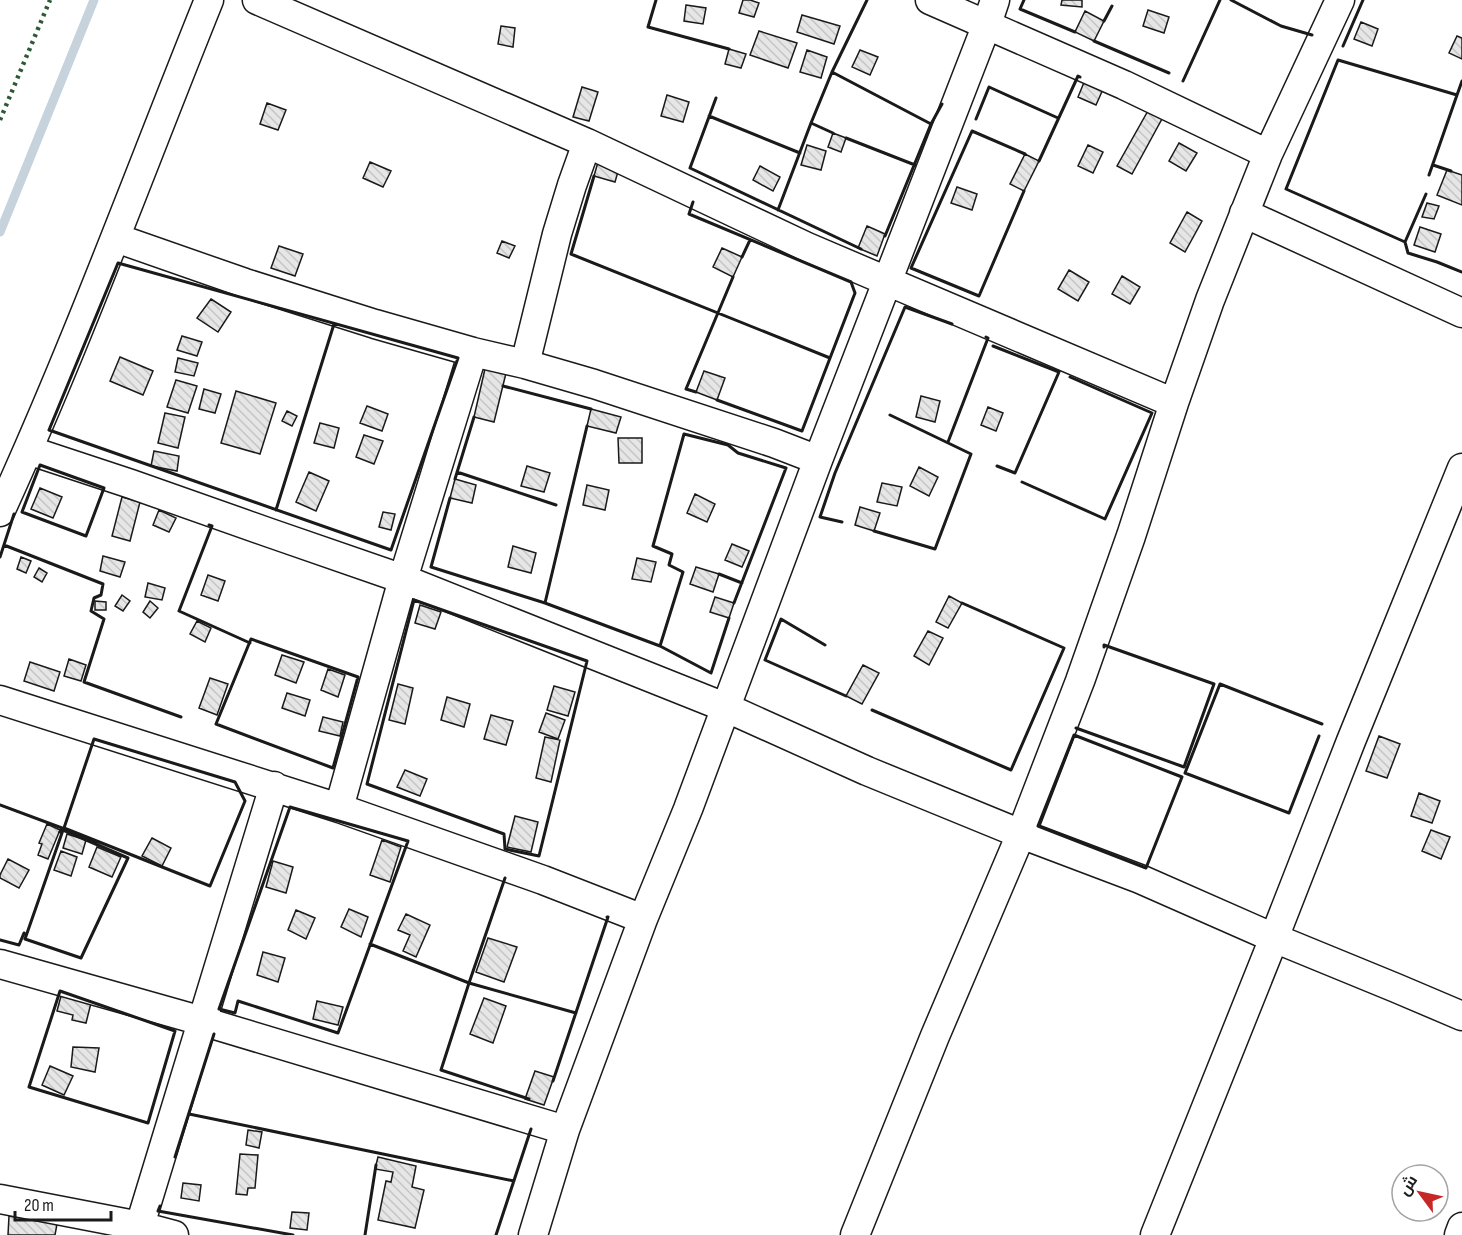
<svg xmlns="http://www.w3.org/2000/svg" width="1462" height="1235" font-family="'Sofia Sans Condensed',Cairo,sans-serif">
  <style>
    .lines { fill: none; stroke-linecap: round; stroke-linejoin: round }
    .stream { stroke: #c6d2dc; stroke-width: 9 }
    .building { fill: url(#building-back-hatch); stroke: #1a1a1a; stroke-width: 1.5 }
    .street-casing { stroke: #1a1a1a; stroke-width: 31 }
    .street { stroke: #fff; stroke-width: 28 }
    .hedge { stroke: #2b5a34; stroke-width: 4.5; stroke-dasharray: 3 4.5; stroke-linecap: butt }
    .wall { stroke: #1a1a1a; stroke-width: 3 }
  </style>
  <defs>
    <pattern id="building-back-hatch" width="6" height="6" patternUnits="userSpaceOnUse" patternTransform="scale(1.5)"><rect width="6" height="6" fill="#e6e6e6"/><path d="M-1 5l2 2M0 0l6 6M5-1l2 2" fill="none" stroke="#c5c5c5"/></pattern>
  </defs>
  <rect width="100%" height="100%" fill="#fff"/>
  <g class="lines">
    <path class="stream" d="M0 232 94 0"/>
  </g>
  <path class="building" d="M743 0H750L759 3 754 17 739 13Z
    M1062 0H1082V7L1061 5Z
    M686 5 706 8 703 24 684 21Z
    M1148 10 1169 17 1164 33 1143 26Z
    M1085 11 1104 21 1094 41 1075 32Z
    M802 15 840 26 834 44 797 32Z
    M1361 22 1378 29 1372 46 1354 39Z
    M501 26 515 28 513 47 498 44Z
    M759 31 797 43 788 68 750 55Z
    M1457 36 1462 38V59L1449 53Z
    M729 49 746 54 741 68 725 64Z
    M807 50 827 57 821 78 800 72Z
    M860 50 878 57 870 75 852 67Z
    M1085 80 1104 87 1096 105 1078 97Z
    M582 87 598 92 589 121 573 117Z
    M667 95 689 102 683 122 661 116Z
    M267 103 286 110 278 130 260 124Z
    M1149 109 1163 117 1132 174 1117 166Z
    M833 133 846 138 841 152 828 147Z
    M1179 143 1197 153 1186 171 1169 161Z
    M807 145 826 151 821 170 801 165Z
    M1088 145 1103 152 1093 173 1078 166Z
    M1025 154 1039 161 1024 191 1010 184Z
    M370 162 391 171 383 187 363 178Z
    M598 162 619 168 615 182 594 176Z
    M760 166 780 177 773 191 753 180Z
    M1447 170 1462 175V205L1437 195Z
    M957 187 977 194 972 210 951 203Z
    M1427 203 1439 206 1434 219 1422 217Z
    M1187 212 1202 221 1185 252 1170 243Z
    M867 226 885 234 877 256 858 248Z
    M1420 227 1441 234 1435 252 1414 245Z
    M502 241 515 246 509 258 497 253Z
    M279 246 303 254 295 276 271 268Z
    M722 248 742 257 733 277 713 267Z
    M1069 270 1089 282 1078 301 1058 289Z
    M1122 276 1140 287 1130 304 1112 294Z
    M211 299 231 312 218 332 197 318Z
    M182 336 202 342 197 356 177 350Z
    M120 357 153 371 143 395 110 381Z
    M178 358 198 363 194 376 175 372Z
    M487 360 508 365 494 422 474 417Z
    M704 371 725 378 717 400 696 392Z
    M176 380 197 386 188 413 167 407Z
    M204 389 221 394 215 413 199 409Z
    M236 391 276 403 260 454 221 443Z
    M921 396 940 401 935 422 916 417Z
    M367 406 388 414 382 431 360 423Z
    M988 407 1003 413 996 431 981 425Z
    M591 409 621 417 616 433 587 426Z
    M287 411 297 416 292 426 282 421Z
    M165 413 185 417 178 448 158 443Z
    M320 423 339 428 334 448 314 443Z
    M364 435 383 441 374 464 356 457Z
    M618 438H642V463H619Z
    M154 451 179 456 177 471 151 466Z
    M527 466 550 473 544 492 521 486Z
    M919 467 938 477 929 496 910 486Z
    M309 472 329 481 316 511 296 502Z
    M455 479 476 485 472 503 450 498Z
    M882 483 902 487 897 506 877 502Z
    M587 485 609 490 605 510 583 505Z
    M40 488 62 497 53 518 31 509Z
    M695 494 715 504 707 522 687 513Z
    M122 497 140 502 130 541 112 536Z
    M860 507 880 513 874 531 855 525Z
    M159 510 176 518 169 532 153 525Z
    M383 512 395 514 391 530 379 527Z
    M732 544 749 551 742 567 725 560Z
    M513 546 536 553 531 573 508 567Z
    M103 556 125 562 120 577 100 571Z
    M21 557 31 561 26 573 17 569Z
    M637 558 656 562 651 582 632 579Z
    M696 567 719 574 713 592 690 584Z
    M39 568 47 573 42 582 34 577Z
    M208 575 225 581 218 601 201 595Z
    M148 583 165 588 162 600 145 597Z
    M122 595 130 601 123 611 115 606Z
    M949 596 962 603 948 628 936 622Z
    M715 597 734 603 729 618 710 612Z
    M95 601 106 602V610H95Z
    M150 601 158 608 150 618 143 612Z
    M420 605 441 612 435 629 415 623Z
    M197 621 211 628 205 642 190 634Z
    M928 631 943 638 929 665 914 656Z
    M282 655 304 662 296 683 275 675Z
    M69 659 86 665 81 681 64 676Z
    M30 662 60 672 54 691 24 681Z
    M863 665 879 673 862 704 846 696Z
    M328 669 345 675 338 697 321 690Z
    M210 678 228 684 217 715 199 708Z
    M398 684 413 688 405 724 389 720Z
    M554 686 575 692 568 716 547 710Z
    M287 693 310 700 305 716 282 708Z
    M447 697 470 704 464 727 441 720Z
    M546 713 565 720 558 739 539 732Z
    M491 715 513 721 506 745 484 739Z
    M323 717 343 722 340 736 319 731Z
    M1379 736 1400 744 1387 778 1366 771Z
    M545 737 560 740 551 782 536 778Z
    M405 770 427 779 420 796 397 787Z
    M1419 793 1440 801 1432 823 1411 816Z
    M515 816 538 822 531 852 507 847Z
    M47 824 60 830 48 859 38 855 42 844 39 843Z
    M1431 830 1450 837 1441 859 1422 851Z
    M67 834 86 840 82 854 63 848Z
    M152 838 171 848 162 866 142 856Z
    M382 840 401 847 390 882 370 875Z
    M97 847 121 857 112 877 89 867Z
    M61 851 77 857 71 876 54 870Z
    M8 859 29 870 19 888 0 878V875Z
    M273 861 293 867 286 893 266 887Z
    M349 909 368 917 361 937 341 927Z
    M296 910 315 918 306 939 288 930Z
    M406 914 430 925 416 957 403 951 410 935 398 930Z
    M488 938 517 947 504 982 476 972Z
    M263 952 285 958 278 982 257 975Z
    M61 996 91 1003 86 1023 72 1020 73 1015 57 1011Z
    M484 998 506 1006 493 1043 470 1034Z
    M317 1001 343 1007 338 1025 313 1019Z
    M73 1047 99 1048 95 1072 71 1067Z
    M50 1066 73 1076 64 1095 42 1085Z
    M535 1071 554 1077 544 1105 525 1099Z
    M248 1130 262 1132 259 1148 246 1145Z
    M240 1154 258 1155 255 1188H248L247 1195 236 1194Z
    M378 1157 416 1166 412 1187 424 1190 415 1228 378 1220 386 1181 391 1182 393 1172 375 1169Z
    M183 1183 201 1185 199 1201 181 1198Z
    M292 1212 309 1213 307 1230 290 1228Z
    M9 1216 57 1224 55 1235H8Z"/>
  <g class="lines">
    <defs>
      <path id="street" d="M257 0 587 143 807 247 1174 403
        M930 0 1124 85 1268 154
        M1244 213 1462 313
        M116 238 245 283 375 324 473 352 525 364 594 384 774 443 818 460
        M525 364 557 234 572 185 587 143
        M28 450 131 484 270 533 403 579 727 708 867 771 1021 834 1140 879 1274 938 1396 988 1462 1016
        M0 512C77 344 140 171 209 0
        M0 700 339 808 543 880 643 919
        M339 808 403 579 473 352
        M0 964 202 1021 565 1130
        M0 1199 140 1226 174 1235
        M137 1235 274 786
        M533 1235 565 1130 643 919 688 809 818 460 987 24 995 0
        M855 1235 935 1036 1021 834 1080 681 1131 536 1174 403 1210 300 1268 154 1340 0
        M1155 1235 1274 938 1351 741 1462 468
        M1459 1235 1462 1227"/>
    </defs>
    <use href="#street" class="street-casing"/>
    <use href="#street" class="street"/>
    <path class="hedge" d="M0 120 50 0"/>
    <path class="wall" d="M656 0 648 27 729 49
      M1024 0 1020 9 1075 32
      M1231 0 1281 26 1312 35
      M1104 21 1112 6
      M1094 41 1169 73
      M1343 46 1363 0
      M832 72 931 124
      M1183 81 1220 0
      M1457 95 1462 81
      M716 98 690 168 861 249
      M709 116 800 153
      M976 119 989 87 1058 118
      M811 123 833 133
      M846 138 915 165
      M1039 161 1078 76 1080 77
      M1433 165 1451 171
      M594 176 571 254 830 358
      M1024 191 979 296 911 268 972 131 1025 154
      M1426 194 1405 242 1286 189 1338 60 1457 95 1429 175
      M693 202 689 214 851 282 855 293 802 431 717 400
      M778 210 811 123 832 72 867 0
      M885 236 931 124 942 104
      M1405 242 1408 253 1437 262 1462 272
      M742 257 750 240
      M118 263 458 358 391 550 49 430Z
      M993 346 1059 372 1015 473 997 466
      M503 386 591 409
      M696 392 686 389 733 277
      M948 442 988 338 986 337
      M40 465 104 488 86 536 22 512Z
      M457 472 556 505
      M455 479 474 417
      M1022 482 1105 519 1152 413 1070 377
      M450 498 431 567 545 603 587 426
      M276 510 334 324
      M842 522 820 517 835 473 905 307 952 324
      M209 525 212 526 179 611 250 643
      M874 531 935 549 971 454 890 415
      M4 545 103 584 101 595 94 598 91 611 104 619 84 682 181 717
      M0 557 14 514
      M719 574 742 583
      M414 600 587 661 539 856 505 849 504 834 367 784Z
      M545 603 660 646 711 673 729 618
      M251 639 358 677 333 768 216 724Z
      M825 645 781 619 765 660 846 696
      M660 646 683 572 669 565 672 554 653 546 684 434 728 445 738 453 786 468 734 603
      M872 710 1011 770 1064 648 962 603
      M1076 728 1184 767 1214 684 1104 645V647
      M1074 735 1182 777 1146 868 1038 826Z
      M1319 736 1289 813 1185 773 1220 684 1322 724
      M94 739 235 782 245 801 210 886 64 828Z
      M0 805 62 828 60 832
      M290 807 408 841 338 1033 238 1001 235 1013 219 1009Z
      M63 830 128 858 81 958 25 939Z
      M505 878 469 983 576 1013
      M0 940 19 945 24 933
      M370 944 469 983 441 1070 529 1099
      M60 991 175 1031 148 1123 29 1087Z
      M553 1081 608 917H607
      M189 1114 514 1181
      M175 1157 214 1034
      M160 1206 158 1211 293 1235
      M365 1235 376 1165
      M496 1235 531 1129"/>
  </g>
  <g transform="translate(1420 1193) rotate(303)"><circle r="28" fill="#ffffff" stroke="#a3a3a3" stroke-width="1.5"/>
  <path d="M0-4.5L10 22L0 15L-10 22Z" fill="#c62828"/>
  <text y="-9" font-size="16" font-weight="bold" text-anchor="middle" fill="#1a1a1a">ش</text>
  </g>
  <path d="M15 1211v9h96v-9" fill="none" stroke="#1a1a1a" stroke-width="3"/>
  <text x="24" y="1211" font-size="18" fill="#1a1a1a" stroke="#ffffff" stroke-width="4.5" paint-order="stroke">20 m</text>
</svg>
